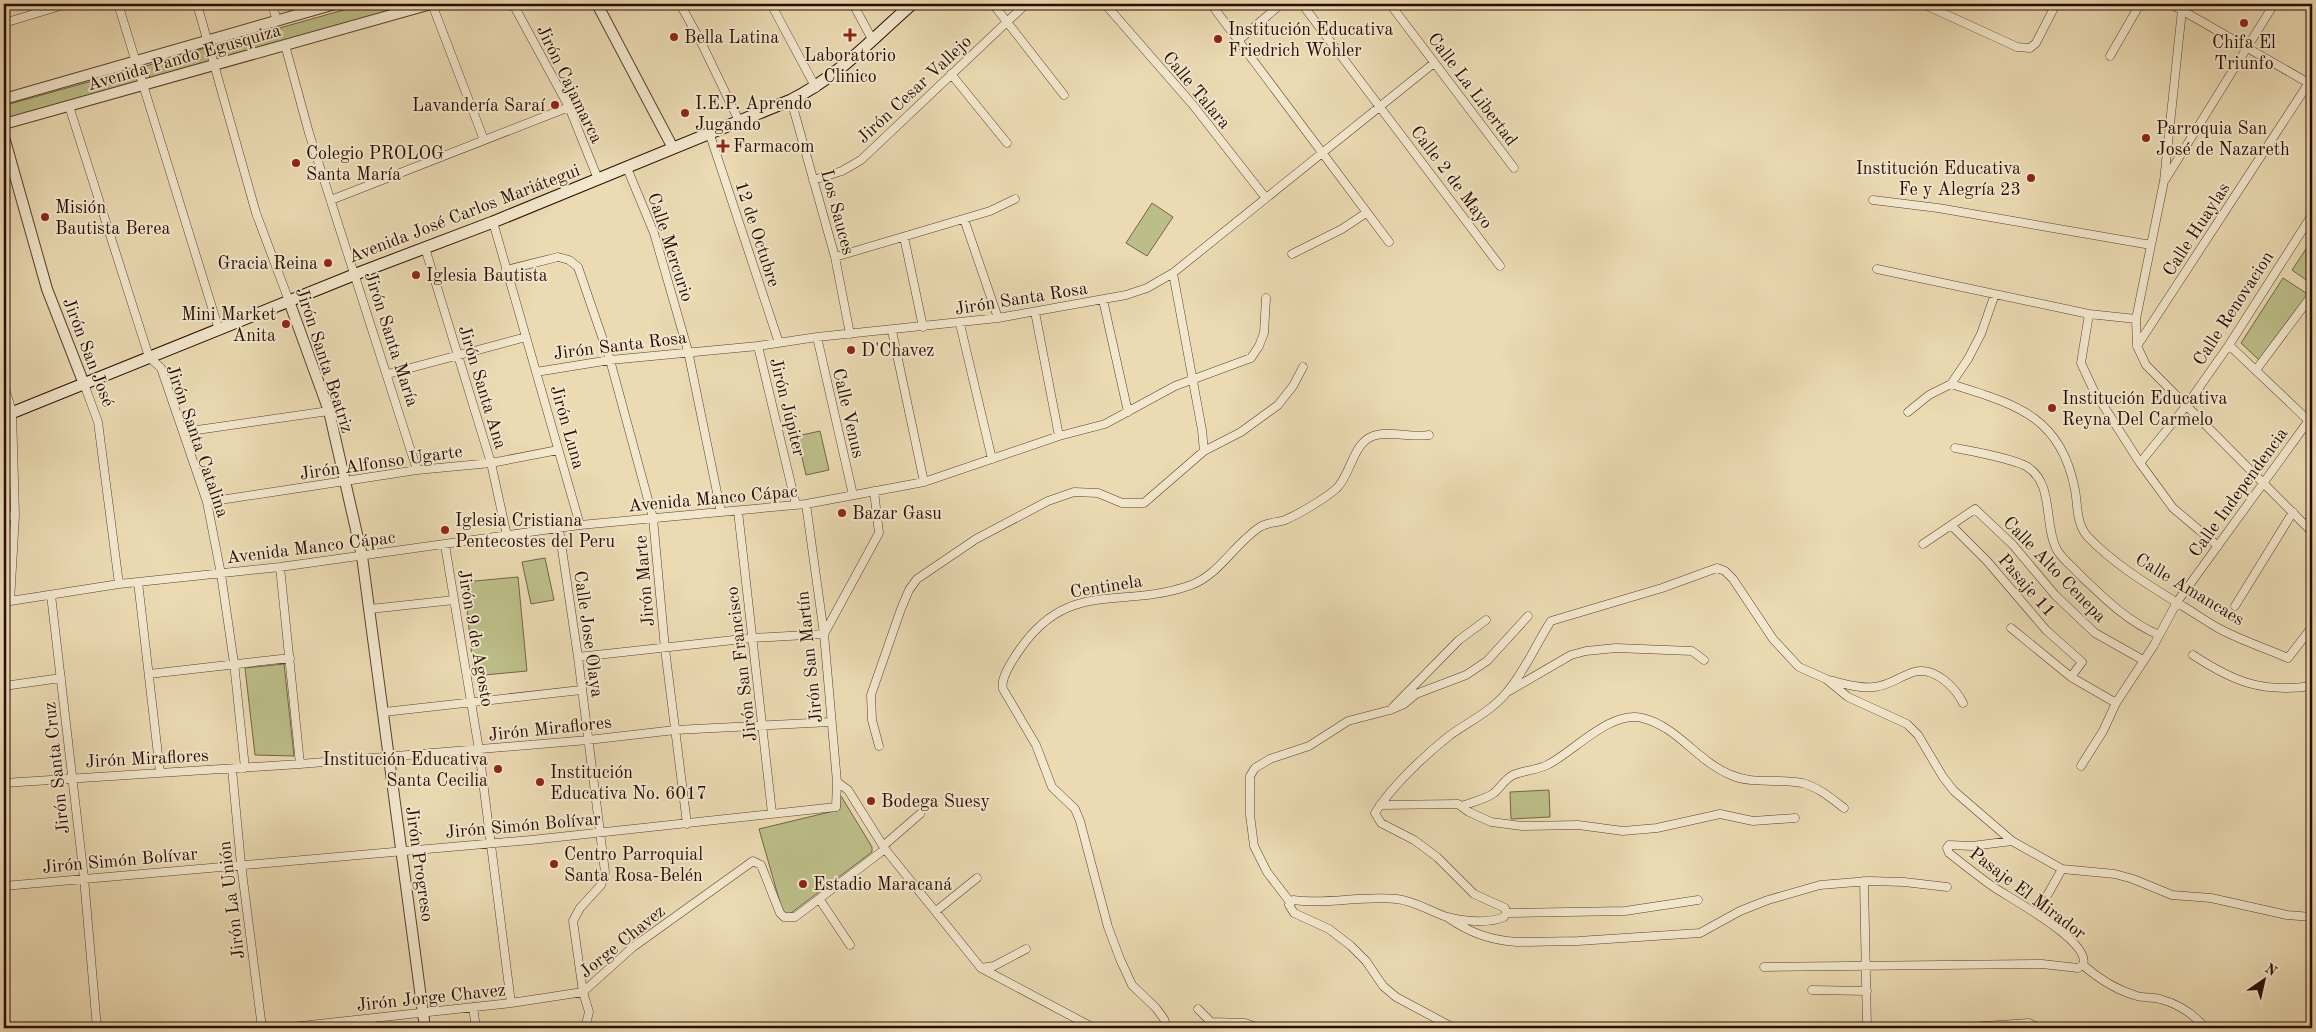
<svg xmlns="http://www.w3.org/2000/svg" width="2316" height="1032" font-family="'Old Standard TT',serif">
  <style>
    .green { fill: #bcbe89; stroke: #736445 }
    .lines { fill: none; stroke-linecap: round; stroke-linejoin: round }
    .minor-casing { stroke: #5a3f2d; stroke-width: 9 }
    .tertiary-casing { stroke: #5a3f2d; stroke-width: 12 }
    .secondary-casing { stroke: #2a0b01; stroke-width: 13 }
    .minor { stroke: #f2e7cd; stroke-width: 8 }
    .tertiary { stroke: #f2e7cd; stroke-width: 10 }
    .secondary { stroke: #f2e7cd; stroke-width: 11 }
    .poi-dot { fill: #8f2418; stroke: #f2e7cd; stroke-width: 2 }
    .labels { text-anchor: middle; stroke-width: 4; stroke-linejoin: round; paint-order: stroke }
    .poi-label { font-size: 18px; fill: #2a0b01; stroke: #f2e7cd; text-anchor: start }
    .street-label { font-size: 18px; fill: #2a0b01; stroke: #f2e7cd }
  </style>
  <rect width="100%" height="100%" fill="#ebdab2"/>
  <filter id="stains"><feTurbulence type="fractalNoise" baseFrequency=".004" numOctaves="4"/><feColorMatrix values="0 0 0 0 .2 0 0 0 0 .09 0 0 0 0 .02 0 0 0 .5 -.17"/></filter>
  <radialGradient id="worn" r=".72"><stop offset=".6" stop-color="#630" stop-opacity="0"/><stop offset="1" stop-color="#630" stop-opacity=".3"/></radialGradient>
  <path class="green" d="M365 4H417L223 57 219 45Z
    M205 48 209 61 150 78 146 66Z
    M135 69 139 82 9 119 6 105Z
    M1152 203 1173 217 1147 256 1126 243Z
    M2312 240V284L2292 270Z
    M2283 278 2309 295 2259 360 2241 343Z
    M820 431 829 470 806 475 797 436Z
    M545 558 554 600 531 604 522 562Z
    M518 577 527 671 474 676 464 582Z
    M284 664 294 756 255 755 245 668Z
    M1549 790 1550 817 1511 819 1510 792Z
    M841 796 872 847V852L787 916 783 913 759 829 834 811 839 797Z"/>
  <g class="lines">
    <defs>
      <path id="minor" d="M118 4 219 330
        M197 4 256 213 289 301
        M272 4 277 21
        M432 4 484 140
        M513 4 569 107 598 179
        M680 4 701 42 740 123
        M771 4 816 88
        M853 4 872 39
        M993 4 1064 95
        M1105 4 1193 105 1265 197
        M1211 4 1389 242
        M1302 4 1500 266
        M1390 4 1514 168
        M1923 4 2017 47 2030 48 2036 43 2056 4
        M2171 4 2312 85
        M2186 4 2182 10 2164 181 2136 319 2137 346 2146 365 2312 532
        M4 23 67 4
        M1239 40 1281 4
        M285 45 309 133 417 470
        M2110 56 2140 4
        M951 74 1007 143
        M791 100 835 257 850 334
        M69 106 149 357 161 368 207 502 221 574 234 663 245 768
        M710 135 779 343
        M627 168 654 233 688 351 721 512
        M813 180 842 171 861 160 1026 4
        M2165 180 2274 4
        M331 200 569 107
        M1873 200 1938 208 2151 245
        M964 219 998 318
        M493 222 580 525
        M904 237 923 327
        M425 248 491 463 507 536
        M1292 254 1342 229 1366 213
        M835 257 990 211 1015 199
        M1877 269 2089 314 2136 319
        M506 270 558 257 569 260 578 267 610 360 653 518 665 649 687 824
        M1173 273 1202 430 1204 451
        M1103 300 1128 412
        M1035 312 1059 436
        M2089 314 2081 363 2094 391 2140 463 2173 508 2218 546
        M960 324 992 459
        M892 331 924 482
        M817 337 853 495
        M2229 345 2309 421
        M758 346 796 505
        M2137 346 2312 78
        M2256 370 2312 295
        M536 372 610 360 758 346 817 337 998 318 1126 295 1147 288 1173 273 1434 63
        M388 374 526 337
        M84 384 98 422 119 584
        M1951 384C2014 404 2061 415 2075 490 2078 506 2076 524 2088 537 2113 563 2145 583 2176 602 2190 610 2204 620 2218 628 2240 640 2265 648 2288 658L2312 627
        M4 385 12 412 15 515 10 601
        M1908 412 1929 395 1951 384 1968 359 1981 334 1995 294
        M183 432 329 411
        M1955 448C1972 451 2012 459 2026 466 2055 483 2043 524 2057 550 2062 559 2073 567 2080 575 2104 598 2128 622 2159 635
        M2140 463 2186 406 2229 345 2312 215
        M207 502 417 470 491 463 558 450
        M738 511 772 813
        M4 516 15 515
        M1952 526 1987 561 2046 630 2082 662 2071 677
        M559 529 578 657 605 872 601 885 580 908 573 921 583 992 589 1012 585 1028
        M1923 544 1975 509 2013 545 2055 595 2095 633 2143 660
        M445 545 479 750 511 1003
        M280 567 300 764
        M138 582 160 772
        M51 595 84 878 97 1028
        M4 602 119 584 280 567 580 525 806 504 924 482 1059 436 1105 424 1175 386 1251 358 1259 346 1264 333 1266 298
        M2235 606 2293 512
        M370 609 454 600
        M2011 628 2071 677 2116 703
        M2193 655C2234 682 2262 693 2312 686
        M578 657 752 638 824 634 879 533 874 491
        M149 674 290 658
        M1828 680C1843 683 1859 689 1874 687 1889 686 1900 676 1914 672 1934 666 1955 687 1963 703
        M4 686 61 678
        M1509 691 1571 655 1586 651 1616 648 1692 651 1704 660
        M1393 707 1459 640 1486 620
        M384 712 581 690
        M879 746 872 720 871 695 901 609 909 590 917 579 976 539 1048 501 1074 492 1098 493 1122 503H1144L1204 451 1241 432 1278 405 1293 386 1303 367
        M2081 766 2103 731 2116 703 2154 645 2177 602 2312 416
        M232 769 241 864 262 1028
        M837 782 848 790 885 849 981 968 1094 1028
        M4 783 300 764 588 740 675 730 830 722
        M1380 805 1458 804 1469 812 1491 822 1522 826 1578 825 1623 831 1657 828 1720 814 1753 821 1795 818
        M1462 806C1472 802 1486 799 1494 793 1500 788 1505 779 1513 775 1525 770 1539 770 1549 764 1574 751 1611 710 1642 718 1677 726 1698 762 1731 775 1754 785 1778 778 1802 783 1818 787 1831 798 1844 808
        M883 846 920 814
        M1864 881 1867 1028
        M4 886 531 840 836 807 837 782 824 634 806 504
        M2048 894 2062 869
        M820 900 850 945
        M1290 902 1267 872 1254 846 1250 815V776L1255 768 1270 759 1309 746 1348 721 1390 710 1404 704 1416 694 1466 675 1487 661 1528 616
        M936 911 977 878
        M1506 913 1625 911 1698 900
        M1447 917C1470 933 1490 940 1517 942L1578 941 1700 933 1740 911 1768 900 1820 885 1869 881 1904 882 1947 887
        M2083 965C2099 979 2116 990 2137 996 2144 998 2152 997 2160 999 2178 1004 2194 1014 2205 1028
        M1764 967 2042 964 2078 968 2083 965C2092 942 2013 900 1995 888 1979 877 1964 865 1949 853L1947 848 1949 845 1972 846 2012 841
        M981 968 994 966 1026 949
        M1812 990 1867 991
        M583 992 633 947 753 861 761 865 780 913 784 917H795L885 849
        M473 1007 476 1028
        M1198 1009 1211 1022 1245 1023 1259 1028
        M282 1028 511 1003 583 992
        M1167 1028 1164 1019 1156 1008 1132 985 1120 959 1108 927 1080 821 1075 809 1052 787 1036 745 1003 689C1000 679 1011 663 1016 655 1067 576 1119 611 1191 585 1219 575 1235 543 1260 527 1267 522 1277 523 1285 520 1299 514 1326 498 1337 488 1351 474 1353 443 1373 436 1388 430 1410 438 1429 435
        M1454 1028 1396 997 1383 986 1366 961 1351 946 1329 929 1294 913 1289 905 1293 900C1328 905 1363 895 1397 899 1414 901 1428 910 1444 916 1461 921 1488 924 1504 917L1506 913 1505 908 1474 894 1437 857 1414 840 1381 823 1375 813C1391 787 1425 755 1449 736 1468 722 1492 711 1507 692 1525 671 1536 644 1551 621L1662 588 1717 568 1725 571 1733 579 1773 639 1799 667 1826 679 1848 697 1907 724 1918 735 1943 777 1954 791 2012 841 2062 869 2115 874 2133 879 2172 895 2211 898 2287 915 2312 917
        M1856 1028H1955L2029 1023 2039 1028"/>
      <path id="tertiary" d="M597 4 673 148
        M4 99 335 4
        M4 124 431 4
        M4 137 47 289 84 384
        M289 301 329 411 362 556 425 1028"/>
      <path id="secondary" d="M4 416 356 274 493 222 791 100C838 77 873 38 912 4"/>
    </defs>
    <use href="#minor" class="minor-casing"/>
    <use href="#tertiary" class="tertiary-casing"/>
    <use href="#secondary" class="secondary-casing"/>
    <use href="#minor" class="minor"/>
    <use href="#tertiary" class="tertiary"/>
    <use href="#secondary" class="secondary"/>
  </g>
  <g class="poi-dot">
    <circle cx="2244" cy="23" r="5"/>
    <path d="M847.5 27.5h5v5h5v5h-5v5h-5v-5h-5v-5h5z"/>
    <circle cx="674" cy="37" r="5"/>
    <circle cx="1218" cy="39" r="5"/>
    <circle cx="555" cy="105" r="5"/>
    <circle cx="685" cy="113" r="5"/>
    <circle cx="2146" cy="138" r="5"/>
    <path d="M720.5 138.5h5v5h5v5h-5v5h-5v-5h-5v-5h5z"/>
    <circle cx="296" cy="163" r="5"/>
    <circle cx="2031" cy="178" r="5"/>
    <circle cx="45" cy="217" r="5"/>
    <circle cx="328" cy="263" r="5"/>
    <circle cx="416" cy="275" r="5"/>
    <circle cx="286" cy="324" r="5"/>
    <circle cx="851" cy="350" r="5"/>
    <circle cx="2052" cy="408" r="5"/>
    <circle cx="842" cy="513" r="5"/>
    <circle cx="445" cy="530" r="5"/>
    <circle cx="498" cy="769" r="5"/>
    <circle cx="540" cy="782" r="5"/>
    <circle cx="871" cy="801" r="5"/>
    <circle cx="554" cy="864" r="5"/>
    <circle cx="803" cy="884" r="5"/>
  </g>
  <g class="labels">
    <g class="poi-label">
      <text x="1228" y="35">Institución Educativa<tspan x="1228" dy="21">Friedrich Wohler</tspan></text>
      <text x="684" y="43">Bella Latina</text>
      <text x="2244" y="48" text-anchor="middle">Chifa El<tspan x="2244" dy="21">Triunfo</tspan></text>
      <text x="850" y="61" text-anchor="middle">Laboratorio<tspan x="850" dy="21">Clinico</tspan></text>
      <text x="695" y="109">I.E.P. Aprendo<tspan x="695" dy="21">Jugando</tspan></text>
      <text x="545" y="111" text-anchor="end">Lavandería Saraí</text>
      <text x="2156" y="134">Parroquia San<tspan x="2156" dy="21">José de Nazareth</tspan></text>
      <text x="733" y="152">Farmacom</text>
      <text x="306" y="159">Colegio PROLOG<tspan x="306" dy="21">Santa María</tspan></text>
      <text x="2021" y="174" text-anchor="end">Institución Educativa<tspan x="2021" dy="21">Fe y Alegría 23</tspan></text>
      <text x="55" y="213">Misión<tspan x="55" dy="21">Bautista Berea</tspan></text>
      <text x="318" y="269" text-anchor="end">Gracia Reina</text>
      <text x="426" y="281">Iglesia Bautista</text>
      <text x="276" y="320" text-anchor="end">Mini Market<tspan x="276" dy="21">Anita</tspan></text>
      <text x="861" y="356">D'Chavez</text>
      <text x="2062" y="404">Institución Educativa<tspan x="2062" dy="21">Reyna Del Carmelo</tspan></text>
      <text x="852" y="519">Bazar Gasu</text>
      <text x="455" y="526">Iglesia Cristiana<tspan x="455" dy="21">Pentecostes del Peru</tspan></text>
      <text x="488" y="765" text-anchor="end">Institución Educativa<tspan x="488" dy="21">Santa Cecilia</tspan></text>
      <text x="550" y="778">Institución<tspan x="550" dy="21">Educativa No. 6017</tspan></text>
      <text x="881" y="807">Bodega Suesy</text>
      <text x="564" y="860">Centro Parroquial<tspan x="564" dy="21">Santa Rosa-Belén</tspan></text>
      <text x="813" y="890">Estadio Maracaná</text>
    </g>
    <g class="street-label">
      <text transform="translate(184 57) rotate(-16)" y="6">Avenida Pando Egusquiza</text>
      <text transform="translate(570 84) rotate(64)" y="6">Jirón Cajamarca</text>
      <text transform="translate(914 89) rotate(-43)" y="6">Jirón Cesar Vallejo</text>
      <text transform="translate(1473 89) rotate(53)" y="6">Calle La Libertad</text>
      <text transform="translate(1197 90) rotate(50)" y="6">Calle Talara</text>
      <text transform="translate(1452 177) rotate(53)" y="6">Calle 2 de Mayo</text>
      <text transform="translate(838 212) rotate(75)" y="6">Los Sauces</text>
      <text transform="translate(464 213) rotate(-21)" y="6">Avenida José Carlos Mariátegui</text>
      <text transform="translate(2196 229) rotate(-57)" y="6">Calle Huaylas</text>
      <text transform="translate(758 234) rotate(72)" y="6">12 de Octubre</text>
      <text transform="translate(671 247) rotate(72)" y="6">Calle Mercurio</text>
      <text transform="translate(1021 298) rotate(-9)" y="6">Jirón Santa Rosa</text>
      <text transform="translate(2233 308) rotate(-57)" y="6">Calle Renovacion</text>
      <text transform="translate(392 339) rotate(72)" y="6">Jirón Santa María</text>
      <text transform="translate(620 345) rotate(-7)" y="6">Jirón Santa Rosa</text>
      <text transform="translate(89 352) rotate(69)" y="6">Jirón San José</text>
      <text transform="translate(325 360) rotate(72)" y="6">Jirón Santa Beatriz</text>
      <text transform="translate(483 387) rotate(73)" y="6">Jirón Santa Ana</text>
      <text transform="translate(788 407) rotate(76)" y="6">Jirón Júpiter</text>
      <text transform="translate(849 413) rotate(77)" y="6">Calle Venus</text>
      <text transform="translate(568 427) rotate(74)" y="6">Jirón Luna</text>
      <text transform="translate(198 441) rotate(71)" y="6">Jirón Santa Catalina</text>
      <text transform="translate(381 462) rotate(-8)" y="6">Jirón Alfonso Ugarte</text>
      <text transform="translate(2238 492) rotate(-54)" y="6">Calle Independencia</text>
      <text transform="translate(713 498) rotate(-5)" y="6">Avenida Manco Cápac</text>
      <text transform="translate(311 547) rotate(-7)" y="6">Avenida Manco Cápac</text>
      <text transform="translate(2055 569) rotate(46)" y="6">Calle Alto Cenepa</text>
      <text transform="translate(644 581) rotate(-95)" y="6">Jirón Marte</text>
      <text transform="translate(2027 585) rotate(49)" y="6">Pasaje 11</text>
      <text transform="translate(1106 586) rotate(-9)" y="6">Centinela</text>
      <text transform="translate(2190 589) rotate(31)" y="6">Calle Amancaes</text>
      <text transform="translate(589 634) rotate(82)" y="6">Calle Jose Olaya</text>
      <text transform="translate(476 638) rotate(80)" y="6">Jirón 9 de Agosto</text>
      <text transform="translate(809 657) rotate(-96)" y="6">Jirón San Martín</text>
      <text transform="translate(741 664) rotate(-97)" y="6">Jirón San Francisco</text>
      <text transform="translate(550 728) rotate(-6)" y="6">Jirón Miraflores</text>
      <text transform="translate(147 758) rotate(-3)" y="6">Jirón Miraflores</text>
      <text transform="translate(56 768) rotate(-96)" y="6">Jirón Santa Cruz</text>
      <text transform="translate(523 825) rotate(-5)" y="6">Jirón Simón Bolívar</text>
      <text transform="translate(120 860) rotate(-5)" y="6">Jirón Simón Bolívar</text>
      <text transform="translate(420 864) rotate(82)" y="6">Jirón Progreso</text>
      <text transform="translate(2028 893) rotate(37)" y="6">Pasaje El Mirador</text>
      <text transform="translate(231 900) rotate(-97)" y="6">Jirón La Unión</text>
      <text transform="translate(622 941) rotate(-39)" y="6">Jorge Chavez</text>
      <text transform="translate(431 997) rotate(-6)" y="6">Jirón Jorge Chavez</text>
    </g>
  </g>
  <rect width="2316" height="1032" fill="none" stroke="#ebdab2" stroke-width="20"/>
  <rect x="5" y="5" width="2306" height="1022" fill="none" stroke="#2a0b01" stroke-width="2.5"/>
  <rect x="10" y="10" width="2296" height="1012" fill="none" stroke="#2a0b01"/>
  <g transform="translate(2264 980) rotate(34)" stroke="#f2e7cd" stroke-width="4" paint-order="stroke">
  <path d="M0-4L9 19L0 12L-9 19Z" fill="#2a0b01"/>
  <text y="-8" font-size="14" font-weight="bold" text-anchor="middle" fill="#2a0b01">N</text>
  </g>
  <rect width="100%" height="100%" filter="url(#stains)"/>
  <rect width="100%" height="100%" fill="url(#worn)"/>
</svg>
